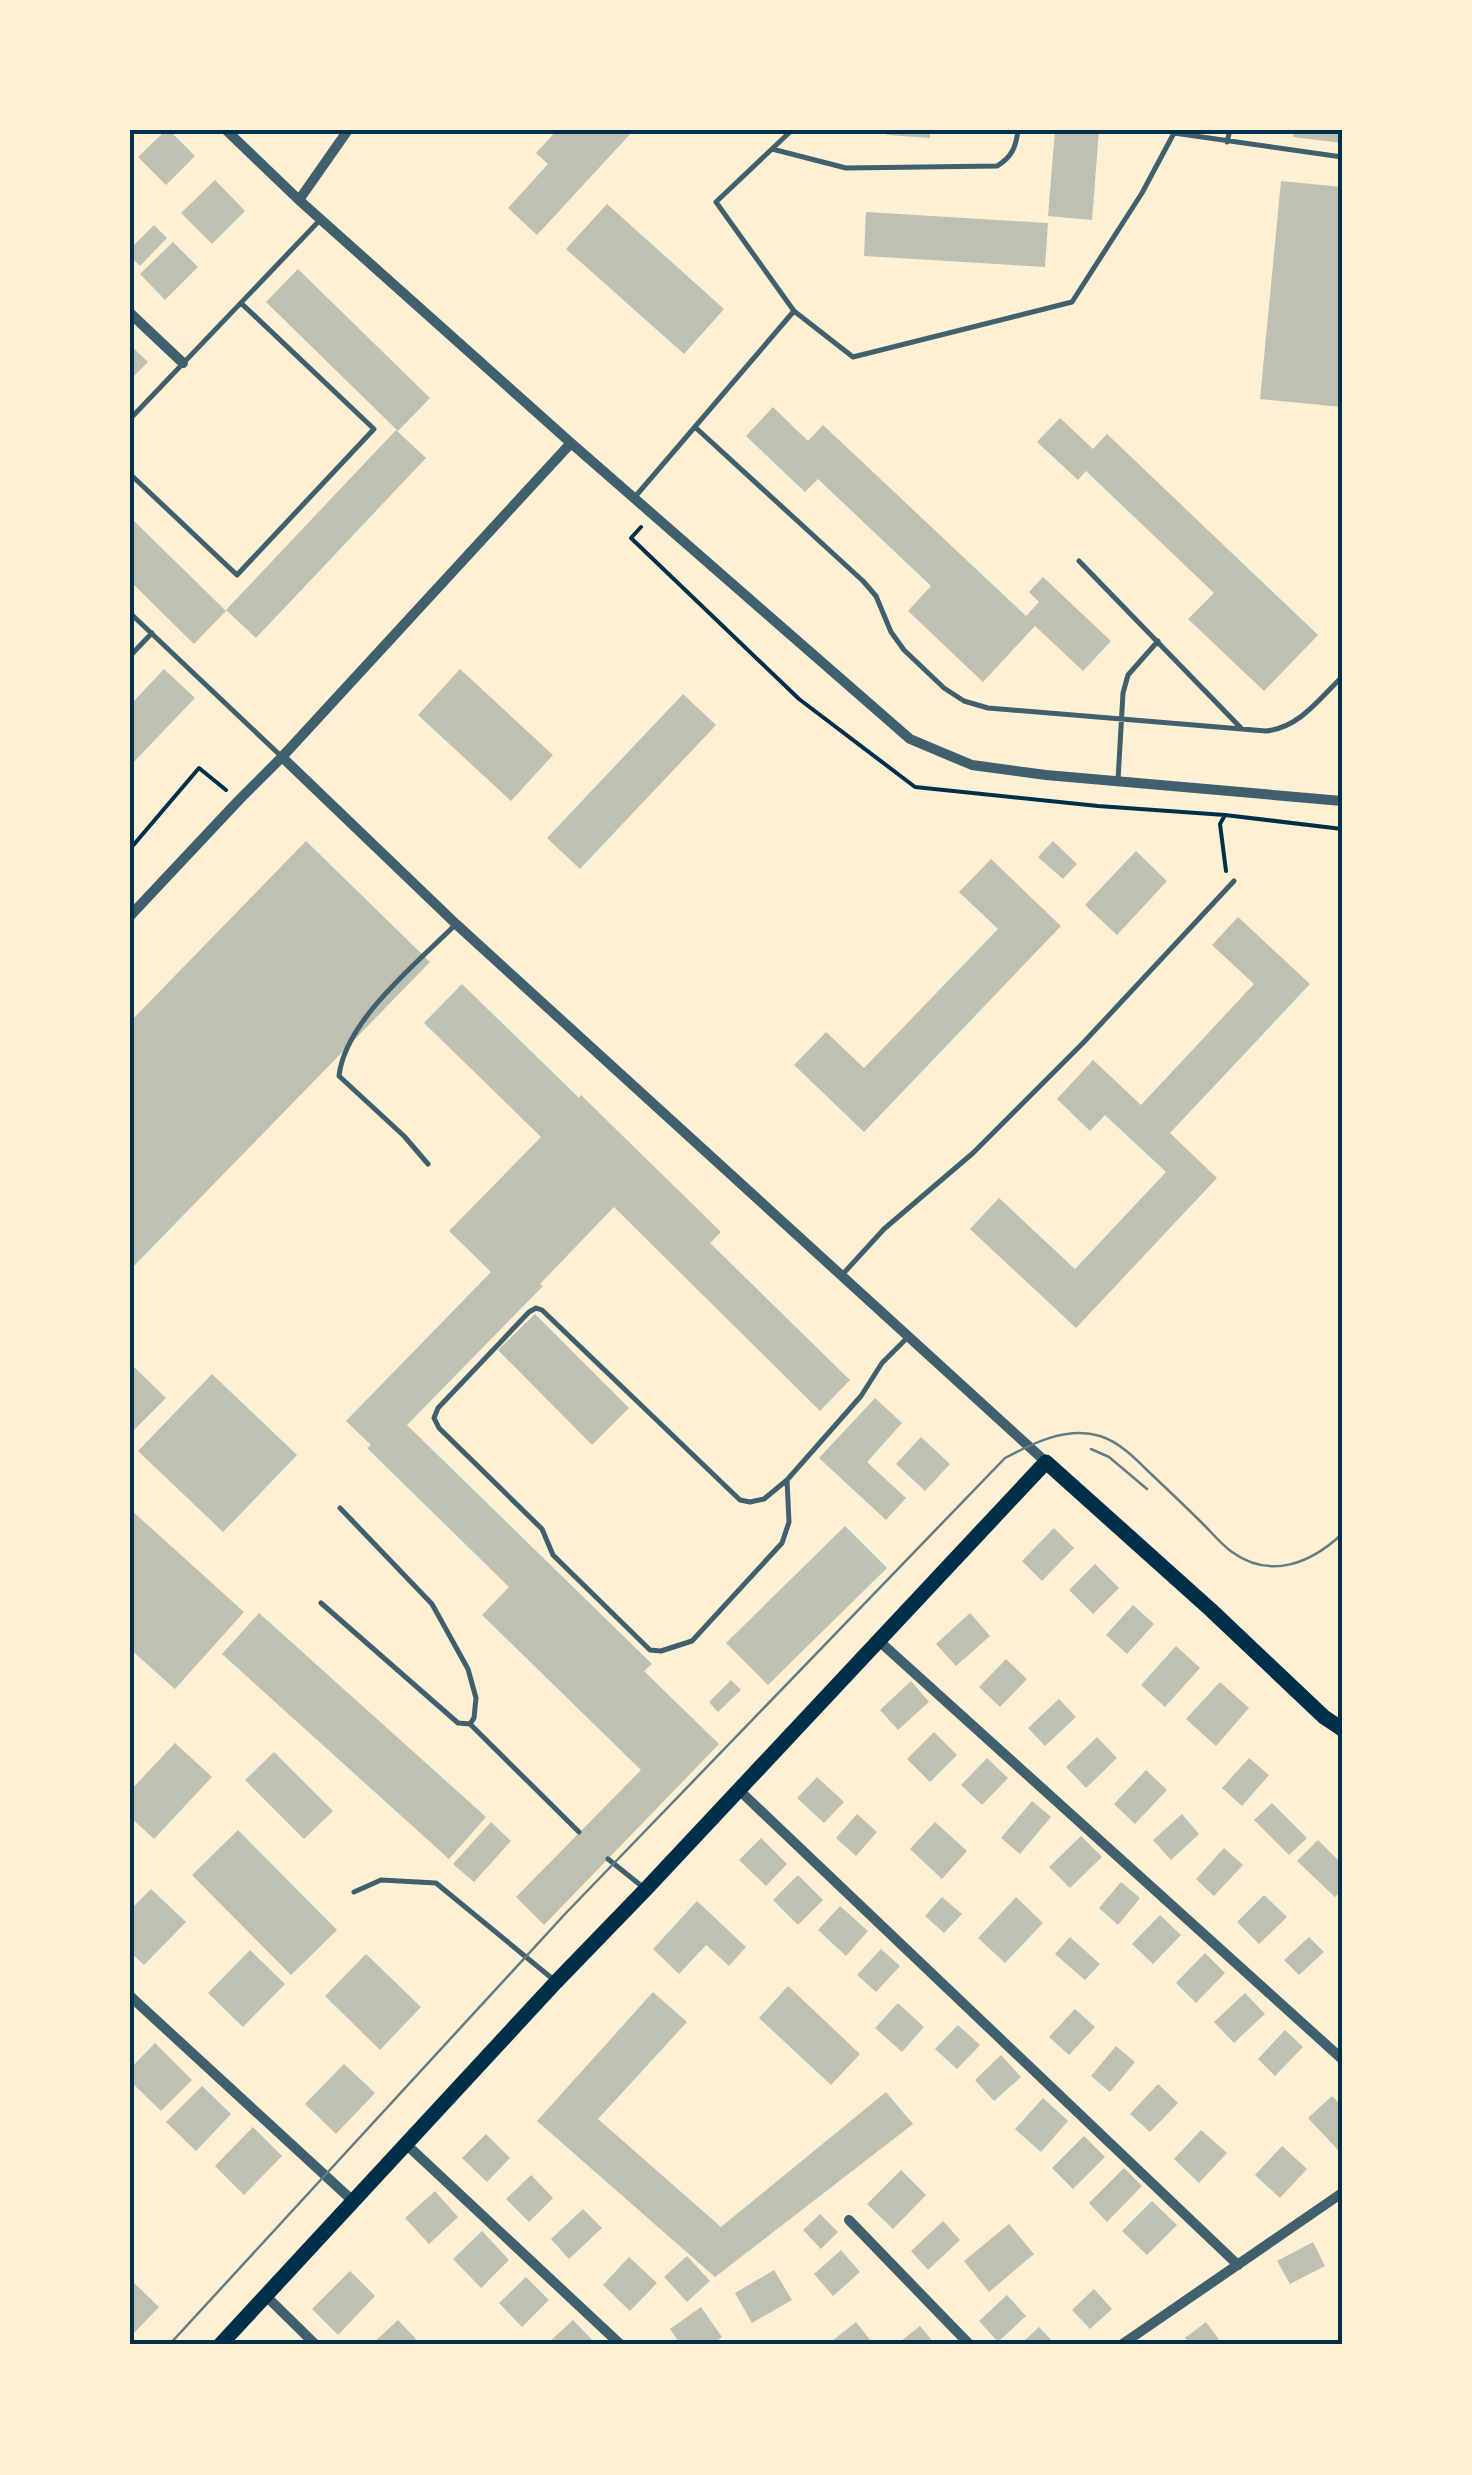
<svg xmlns="http://www.w3.org/2000/svg" width="1472" height="2475" font-family="Overpass,sans-serif">
  <style>
    .building { fill: #bec0b2 }
    .lines { fill: none; stroke-linecap: round; stroke-linejoin: round }
    .path { stroke: #003049; stroke-width: 4 }
    .service { stroke: #3f606c; stroke-width: 5 }
    .minor { stroke: #3f606c; stroke-width: 10 }
    .secondary { stroke: #003049; stroke-width: 15 }
    .tram { stroke: #657d81; stroke-width: 2.5 }
    .neatline { fill: none; stroke: #003049; stroke-width: 4 }
  </style>
  <rect width="100%" height="100%" fill="#fdf0d5"/>
  <path class="building" d="M166 130H169L195 156 166 185 138 157Z
    M557 130H634L537 235 508 208 548 164 536 153Z
    M888 130H930V138L887 135Z
    M1055 130H1099L1092 220 1048 216Z
    M1294 130H1342V143L1293 137Z
    M215 180 245 211 212 244 181 213Z
    M1281 181 1342 187V407L1260 399Z
    M607 204 724 309 684 354 566 249Z
    M866 212 1048 223 1045 267 864 256Z
    M154 225 167 238 140 266 130 256V249Z
    M173 242 198 267 165 300 140 274Z
    M298 269 430 398 398 431 266 302Z
    M130 345 148 362 130 380Z
    M773 407 808 441 823 425 1026 616 1039 602 1029 592 1043 577 1111 641 1083 671 1035 626 983 682 908 611 931 586 818 479 805 492 746 436Z
    M1060 418 1093 449 1107 434 1318 635 1264 691 1188 619 1214 593 1086 471 1078 480 1037 442Z
    M396 430 426 458 256 638 226 610Z
    M130 517 226 611 194 644 130 581Z
    M164 669 195 698 130 766V705Z
    M460 669 553 755 511 801 418 715Z
    M683 694 716 725 580 869 547 838Z
    M306 841 430 962 130 1270V1022Z
    M1053 841 1077 864 1063 879 1038 857Z
    M1136 851 1167 881 1117 935 1085 905Z
    M991 859 1061 926 864 1132 794 1065 826 1032 864 1068 998 929 959 892Z
    M1238 917 1310 984 1170 1133 1217 1178 1076 1328 970 1229 999 1198 1075 1269 1166 1172 1105 1115 1090 1131 1057 1099 1093 1060 1141 1105 1254 984 1212 945Z
    M462 984 579 1098 581 1095 721 1232 710 1243 850 1380 820 1411 614 1207 540 1284 543 1286 407 1425 652 1664 644 1671 719 1744 544 1925 516 1897 641 1770 482 1615 509 1587 367 1448 371 1445 346 1421 491 1272 449 1231 541 1137 424 1023Z
    M535 1314 629 1408 592 1445 498 1350Z
    M130 1363 166 1398 130 1434Z
    M212 1374 297 1455 223 1532 138 1451Z
    M875 1398 902 1423 867 1462 906 1498 886 1520 819 1458Z
    M921 1437 950 1464 925 1491 896 1464Z
    M130 1509 244 1612 175 1689 130 1649Z
    M845 1526 887 1568 768 1685 726 1643Z
    M1054 1528 1074 1548 1042 1581 1022 1561Z
    M1095 1564 1119 1588 1093 1614 1069 1590Z
    M1133 1605 1154 1624 1127 1654 1106 1635Z
    M259 1613 486 1817 449 1859 222 1654Z
    M970 1613 990 1636 956 1666 936 1644Z
    M1176 1646 1200 1668 1165 1707 1141 1685Z
    M1006 1659 1027 1679 1000 1707 979 1687Z
    M731 1680 741 1690 718 1712 709 1702Z
    M911 1681 929 1702 898 1730 880 1710Z
    M1220 1682 1249 1708 1216 1746 1186 1719Z
    M1059 1699 1076 1717 1045 1746 1028 1728Z
    M934 1732 957 1755 930 1782 907 1759Z
    M1097 1737 1117 1758 1086 1788 1066 1767Z
    M175 1743 212 1777 154 1839 130 1817V1791Z
    M274 1752 333 1811 304 1839 245 1780Z
    M987 1758 1008 1778 982 1805 961 1785Z
    M1249 1758 1269 1775 1242 1806 1222 1788Z
    M1146 1770 1167 1790 1135 1824 1114 1804Z
    M817 1777 844 1802 824 1823 797 1798Z
    M1032 1801 1051 1817 1020 1854 1001 1838Z
    M1272 1803 1307 1838 1289 1855 1254 1820Z
    M857 1814 877 1832 856 1856 836 1838Z
    M1182 1814 1199 1834 1171 1860 1153 1840Z
    M491 1822 511 1841 474 1882 453 1864Z
    M935 1822 967 1851 942 1879 910 1849Z
    M238 1830 337 1930 291 1975 192 1875Z
    M1081 1836 1102 1857 1070 1888 1049 1867Z
    M761 1838 787 1864 766 1886 739 1860Z
    M1318 1840 1342 1864V1890L1335 1897 1297 1861Z
    M1224 1848 1243 1865 1214 1896 1196 1879Z
    M798 1875 823 1900 798 1925 773 1900Z
    M1121 1882 1140 1898 1118 1925 1099 1908Z
    M151 1889 186 1922 144 1965 130 1952V1910Z
    M1264 1895 1287 1917 1259 1944 1237 1922Z
    M942 1897 962 1914 944 1933 925 1916Z
    M1016 1897 1043 1923 1005 1963 978 1938Z
    M697 1901 746 1947 729 1966 706 1945 679 1974 653 1949Z
    M840 1906 868 1931 846 1956 818 1930Z
    M1160 1915 1181 1935 1153 1964 1132 1944Z
    M1070 1937 1100 1964 1085 1980 1055 1954Z
    M1309 1937 1324 1952 1299 1975 1284 1960Z
    M881 1949 900 1966 876 1992 857 1975Z
    M250 1950 285 1984 243 2027 208 1993Z
    M1205 1953 1225 1973 1196 2003 1176 1983Z
    M366 1954 421 2007 380 2050 325 1996Z
    M788 1986 860 2054 831 2085 759 2018Z
    M653 1992 687 2022 598 2119 721 2227 886 2092 913 2124 715 2277 537 2121Z
    M1245 1993 1265 2014 1234 2043 1214 2022Z
    M898 2003 924 2027 902 2052 875 2028Z
    M1075 2009 1095 2027 1069 2055 1049 2037Z
    M958 2025 980 2045 957 2069 935 2049Z
    M1285 2030 1303 2047 1275 2076 1258 2059Z
    M155 2043 192 2080 161 2111 130 2081V2069Z
    M1116 2046 1135 2062 1110 2092 1091 2076Z
    M1001 2055 1021 2077 994 2101 975 2080Z
    M344 2064 375 2093 336 2134 305 2104Z
    M1158 2084 1178 2103 1150 2132 1130 2114Z
    M202 2086 231 2114 196 2151 166 2122Z
    M1332 2096 1342 2106V2148L1339 2151 1308 2118Z
    M1043 2098 1068 2121 1041 2152 1015 2129Z
    M253 2127 282 2156 244 2195 215 2166Z
    M1201 2130 1227 2153 1199 2183 1174 2159Z
    M486 2134 510 2158 487 2182 462 2158Z
    M1084 2136 1105 2157 1073 2189 1052 2168Z
    M1282 2146 1307 2169 1280 2198 1255 2175Z
    M1124 2168 1142 2186 1107 2222 1089 2203Z
    M901 2170 926 2195 893 2229 867 2204Z
    M531 2175 553 2198 529 2222 506 2199Z
    M435 2191 458 2217 429 2244 405 2218Z
    M1152 2201 1177 2225 1147 2255 1122 2231Z
    M583 2209 602 2228 569 2259 551 2239Z
    M820 2214 838 2232 821 2249 803 2230Z
    M943 2221 960 2240 928 2270 911 2251Z
    M1009 2224 1034 2254 989 2292 964 2261Z
    M482 2231 509 2260 481 2288 453 2259Z
    M1313 2242 1325 2266 1290 2284 1277 2261Z
    M841 2250 860 2272 833 2296 814 2274Z
    M687 2256 710 2281 687 2302 664 2277Z
    M629 2257 657 2283 630 2311 603 2285Z
    M774 2270 792 2300 752 2323 735 2293Z
    M350 2271 375 2296 338 2335 312 2309Z
    M526 2277 549 2300 522 2327 499 2303Z
    M130 2279 159 2307 130 2337Z
    M1094 2289 1112 2309 1090 2329 1072 2310Z
    M1007 2295 1026 2316 998 2342 979 2321Z
    M701 2307 722 2337 711 2345H681L670 2329Z
    M398 2320 416 2339 410 2345H371Z
    M573 2320 597 2345H546Z
    M856 2322 874 2345H835L832 2341Z
    M1206 2322 1223 2345H1191L1185 2338Z
    M920 2326 936 2345H896Z
    M1039 2327 1056 2345H1020Z"/>
  <g class="lines">
    <path class="path" d="M641 527 631 538 799 699 915 787 1098 806 1225 815
      M130 849 199 768 226 790
      M1226 871 1220 824 1225 815 1342 829"/>
    <path class="service" d="M792 130 716 202 794 311 853 357 1072 302 1142 193 1174 133 1342 157
      M1227 142 1230 130
      M772 149 846 168 997 166C1012 157 1016 147 1018 130
      M130 419 319 221
      M695 427 863 581 876 596 891 632 904 650 944 688 964 701 988 708 1266 731C1299 728 1319 699 1342 677
      M130 474 237 575 374 429 241 303
      M634 498 794 311
      M1079 561 1241 728
      M130 613 282 757
      M130 656 152 633
      M1118 780 1123 693 1128 675 1158 641
      M428 1164 404 1136 339 1076C345 1021 416 964 454 926
      M842 1275 884 1229 973 1153 1083 1043 1234 881
      M787 1480 789 1522 782 1543 692 1641 661 1651 650 1650 553 1555 542 1529 439 1428 434 1418 438 1408 529 1312 536 1308 542 1310 740 1500 750 1502 764 1499 787 1480 861 1396 882 1363 909 1336
      M340 1508 432 1604 468 1669 476 1698 474 1718 470 1724 579 1832
      M321 1603 458 1723 470 1724
      M608 1859 644 1888
      M354 1892 381 1880 436 1883 554 1980"/>
    <path class="minor" d="M226 130 299 200 571 443 910 739 972 765 1046 775 1342 801
      M299 200 348 130
      M130 313 183 363
      M282 757 456 924 1046 1462
      M130 916 239 800 282 757 571 443
      M879 1641 1342 2059
      M739 1790 1238 2265
      M130 1996 354 2202
      M407 2145 621 2345
      M849 2220 970 2345
      M266 2296 316 2345
      M1121 2345 1342 2193"/>
    <path class="secondary" d="M220 2345 556 1982 646 1889 1046 1462 1211 1610 1324 1717 1342 1729"/>
    <path class="tram" d="M1091 1449 1109 1457 1147 1489
      M169 2345 565 1914 1005 1458C1033 1443 1067 1426 1100 1436 1119 1442 1135 1458 1149 1472 1167 1489 1186 1507 1204 1525 1213 1534 1222 1545 1232 1552 1271 1580 1311 1563 1342 1534"/>
  </g>
  <rect width="1472" height="2475" fill="none" stroke="#fdf0d5" stroke-width="265"/>
  <rect x="132" y="132" width="1208" height="2210" class="neatline"/>
</svg>
